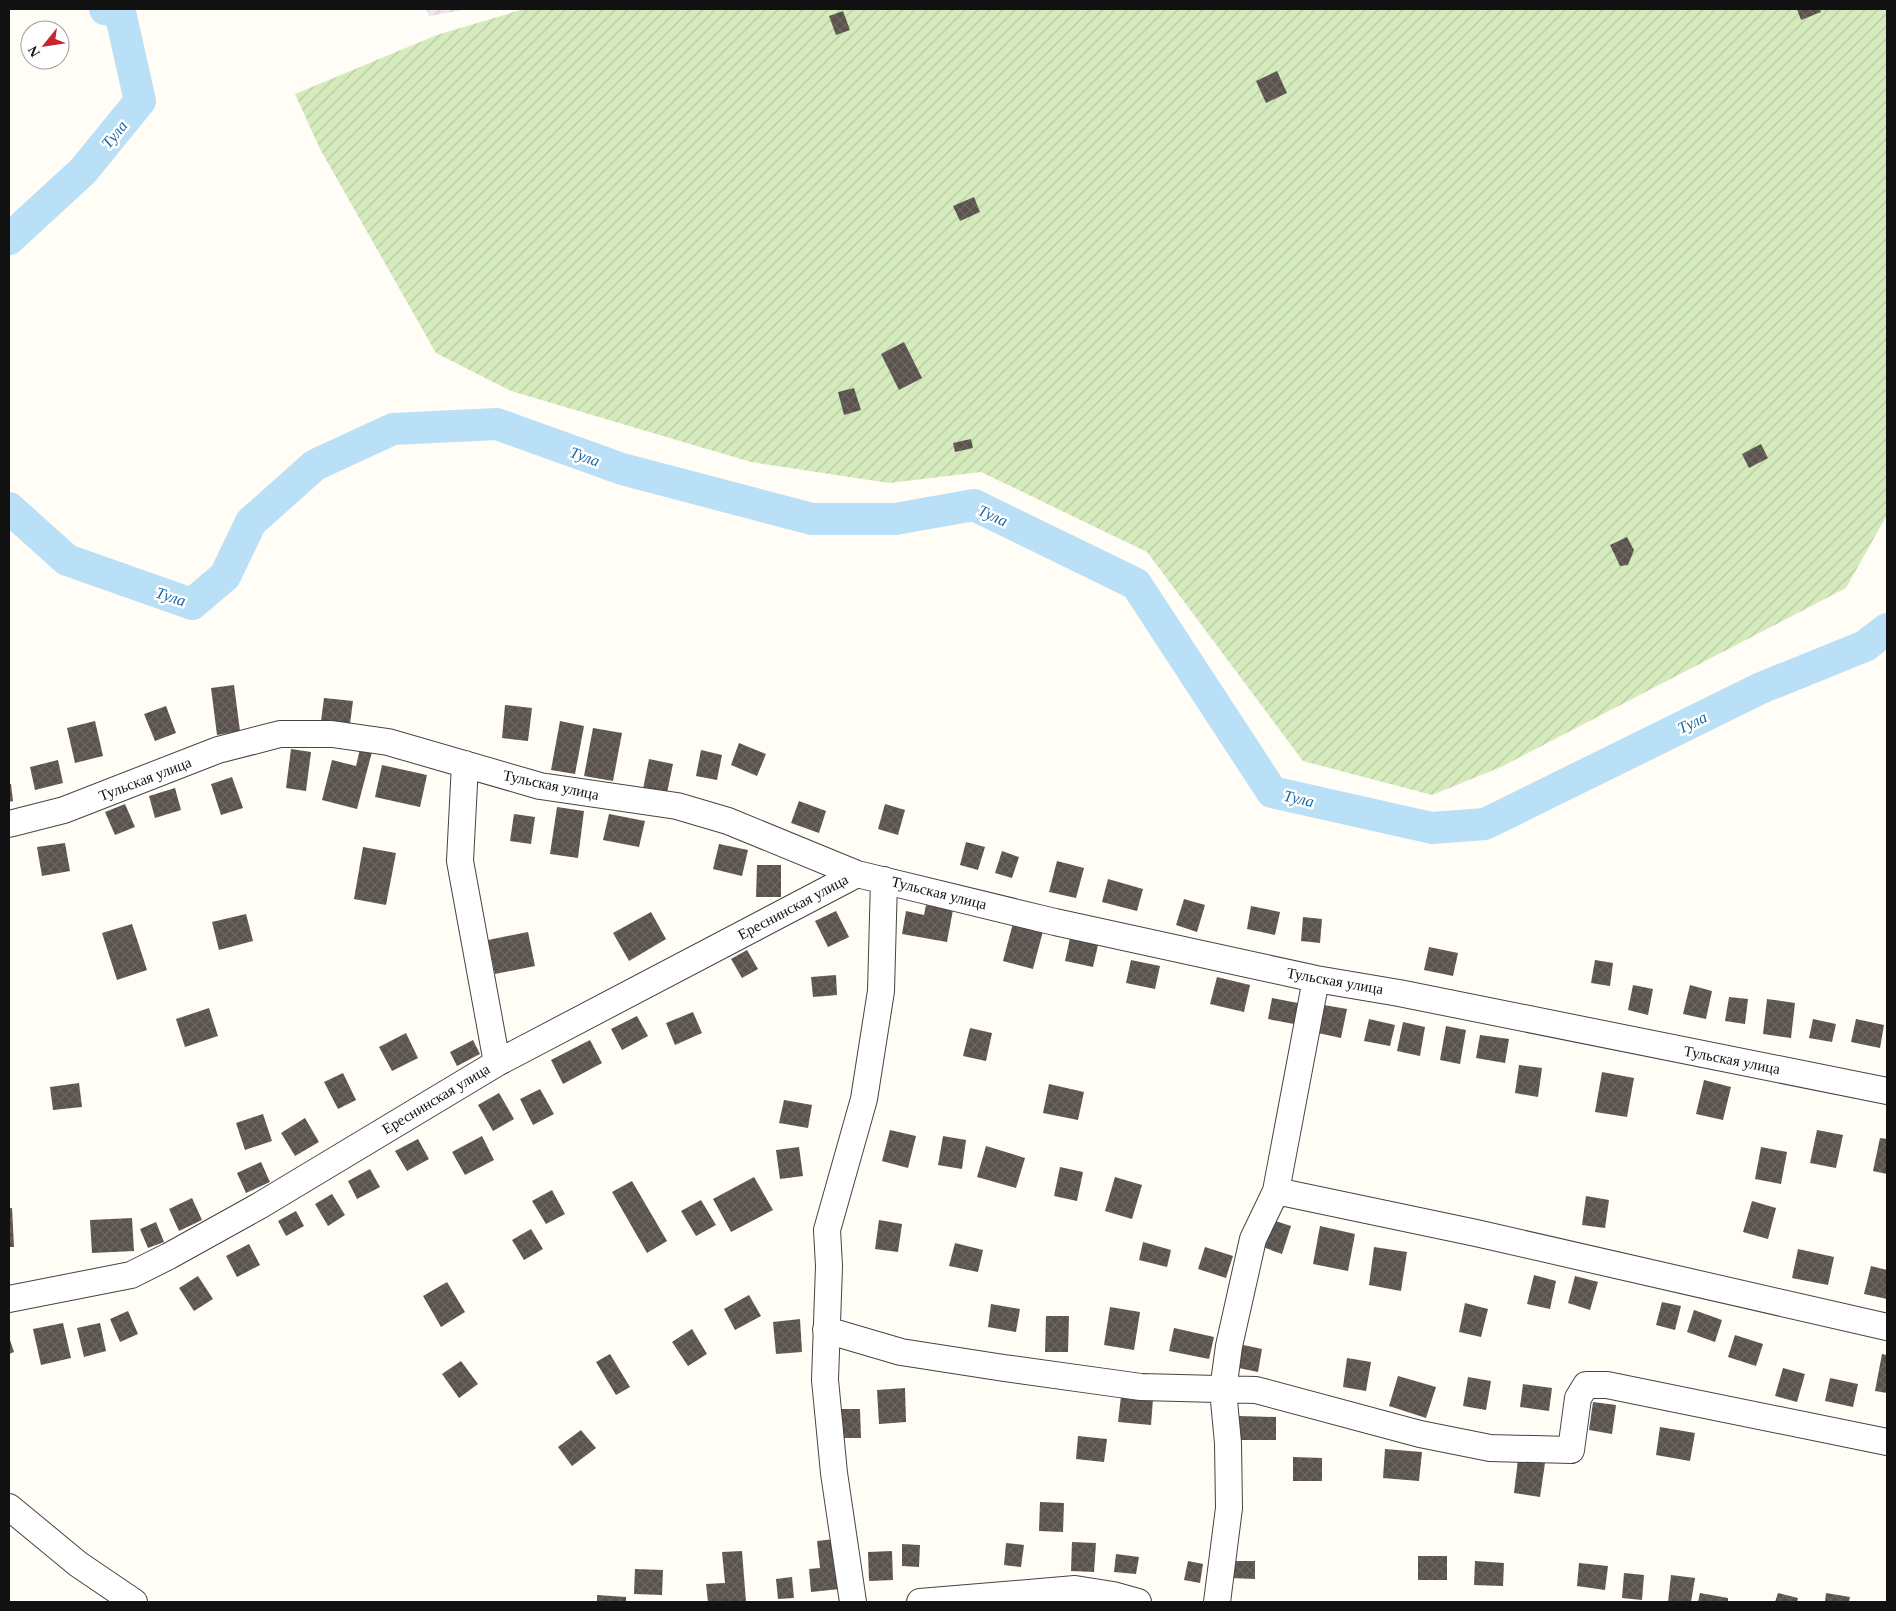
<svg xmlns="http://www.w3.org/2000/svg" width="1896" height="1611" font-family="Georgia,serif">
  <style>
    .industrial { fill: url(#industrial-furrows) }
    .garden { fill: url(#garden-furrows) }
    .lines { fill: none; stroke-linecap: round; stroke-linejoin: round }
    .river { stroke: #b9e0f7; stroke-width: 32 }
    .building { fill: url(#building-cross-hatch) }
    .minor-casing { stroke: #444; stroke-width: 28 }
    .minor { stroke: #fff; stroke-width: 26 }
    .labels { text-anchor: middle; stroke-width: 5; stroke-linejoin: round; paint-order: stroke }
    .street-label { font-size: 15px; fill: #111; stroke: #fff }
    .water-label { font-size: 16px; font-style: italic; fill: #1768a6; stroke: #fff }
  </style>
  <defs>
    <pattern id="industrial-furrows" width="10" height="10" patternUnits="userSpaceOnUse" patternTransform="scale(1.25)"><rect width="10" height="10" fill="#eee6ef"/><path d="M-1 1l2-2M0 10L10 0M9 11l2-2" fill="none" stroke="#cbc4cc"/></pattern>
    <pattern id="garden-furrows" width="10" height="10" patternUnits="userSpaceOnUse" patternTransform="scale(1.25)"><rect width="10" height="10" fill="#d5ebbd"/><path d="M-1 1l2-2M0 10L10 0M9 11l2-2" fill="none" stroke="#b6c8a1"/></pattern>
    <pattern id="building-cross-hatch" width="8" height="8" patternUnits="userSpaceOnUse" patternTransform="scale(1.25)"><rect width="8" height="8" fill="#5a524d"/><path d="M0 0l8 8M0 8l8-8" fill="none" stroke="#6d6662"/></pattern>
  </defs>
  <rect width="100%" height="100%" fill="#fffdf5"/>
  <path class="industrial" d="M426 9H468L429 16Z"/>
  <path class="garden" d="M524 9H1887V515L1846 588 1501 767 1432 795 1303 761 1147 552 981 472 889 483 751 462 511 391 436 353 320 149 295 94 437 35Z"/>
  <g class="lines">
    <path class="river" d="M9 239 83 171 140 101 120 12 105 9
      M9 508 67 560 192 604 225 576 251 522 315 465 393 429 497 424 622 469 812 519H895L974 505 1136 584 1272 792 1432 828 1485 824 1761 688 1865 646 1887 629"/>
  </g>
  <path class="building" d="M1797 9H1820L1821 12 1801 20Z
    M843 11 850 30 836 35 829 16Z
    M1277 71 1287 93 1266 103 1256 81Z
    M974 197 980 212 960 221 953 206Z
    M904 342 922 378 899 390 881 354Z
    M854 388 861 410 844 415 838 392Z
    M971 439 973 448 955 452 953 443Z
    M1761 444 1768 458 1749 468 1742 454Z
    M1627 537 1634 550 1628 565 1620 566 1610 545Z
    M234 685 240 731 217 735 211 688Z
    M324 698 353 701 350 724 321 721Z
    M505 705 532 708 528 741 502 738Z
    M166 706 176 733 155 741 144 714Z
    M95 721 103 756 75 763 67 728Z
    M560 721 584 726 575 774 551 770Z
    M593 728 622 733 613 781 584 776Z
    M739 743 766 754 757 776 731 765Z
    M291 749 311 752 306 791 286 788Z
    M360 749 372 752 357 809 322 800 332 760 356 766Z
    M701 750 722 755 717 780 696 776Z
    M649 759 673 764 667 793 643 789Z
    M58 760 63 783 35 790 30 767Z
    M382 765 427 775 420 807 375 797Z
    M232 777 243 808 221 815 211 784Z
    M9 784H11L13 801 9 802Z
    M175 788 181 810 155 818 149 796Z
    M799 801 826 811 819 833 791 823Z
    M125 804 135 827 115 835 105 812Z
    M885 804 905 810 898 835 878 829Z
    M557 807 584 811 578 858 550 854Z
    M514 814 535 817 531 844 510 841Z
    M609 814 645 821 639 847 603 840Z
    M966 842 985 847 978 870 960 865Z
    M65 843 70 871 42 876 37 847Z
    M719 844 748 850 742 876 713 869Z
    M363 847 396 853 386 905 354 899Z
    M1002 851 1019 857 1012 878 995 873Z
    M1057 861 1084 868 1076 898 1049 892Z
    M757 865H781V897H756Z
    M1108 879 1143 889 1137 911 1102 902Z
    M1184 899 1205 905 1197 932 1176 925Z
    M926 905 953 910 947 942 902 934 906 911 924 915Z
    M1251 906 1280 912 1275 935 1247 929Z
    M836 911 849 937 828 947 815 921Z
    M651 912 666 939 629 961 613 933Z
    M246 914 253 941 219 950 212 922Z
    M1303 917 1322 919 1320 943 1301 941Z
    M1013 923 1043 931 1033 969 1003 961Z
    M132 924 147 970 117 980 102 933Z
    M528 932 535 966 495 974 488 940Z
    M1070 938 1098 945 1093 967 1065 961Z
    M1429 947 1458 953 1453 976 1424 970Z
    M747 950 758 969 742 978 731 959Z
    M1131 960 1160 966 1155 989 1126 983Z
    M1595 960 1613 963 1610 986 1591 983Z
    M836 975 837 995 813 997 811 977Z
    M1217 977 1250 985 1244 1012 1210 1004Z
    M1633 985 1653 989 1648 1015 1628 1010Z
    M1690 985 1712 991 1706 1019 1683 1014Z
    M1729 997 1748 999 1745 1024 1725 1021Z
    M1272 998 1298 1003 1294 1024 1268 1019Z
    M1767 999 1795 1003 1791 1038 1763 1034Z
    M1324 1005 1347 1009 1341 1038 1318 1033Z
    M209 1008 218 1036 185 1047 176 1019Z
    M693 1012 702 1033 675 1045 666 1023Z
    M637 1016 648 1036 622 1050 611 1029Z
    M1369 1019 1395 1025 1390 1046 1364 1041Z
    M1813 1019 1836 1024 1832 1042 1809 1038Z
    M1856 1019 1884 1025 1880 1048 1851 1042Z
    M1403 1022 1425 1027 1420 1056 1397 1051Z
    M1446 1026 1466 1030 1460 1064 1440 1060Z
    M970 1028 992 1033 986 1061 963 1056Z
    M406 1033 418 1058 392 1071 379 1047Z
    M1480 1035 1509 1039 1505 1063 1476 1058Z
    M473 1040 480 1054 457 1066 450 1052Z
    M590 1040 602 1063 563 1084 551 1060Z
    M1519 1065 1542 1068 1538 1097 1515 1093Z
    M1602 1072 1634 1078 1627 1117 1595 1112Z
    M343 1073 356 1100 338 1109 324 1082Z
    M1704 1080 1731 1087 1723 1120 1696 1114Z
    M79 1083 82 1107 53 1110 50 1087Z
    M1049 1084 1084 1092 1078 1120 1043 1113Z
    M540 1089 554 1114 533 1125 520 1099Z
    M499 1093 514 1119 493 1131 478 1105Z
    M784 1100 812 1105 808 1128 779 1123Z
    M263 1114 272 1141 245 1150 236 1123Z
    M305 1118 319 1142 295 1156 281 1133Z
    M890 1130 916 1136 908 1168 882 1161Z
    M1817 1130 1843 1135 1836 1168 1810 1163Z
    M482 1136 494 1160 465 1175 452 1152Z
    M943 1136 966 1140 962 1169 938 1165Z
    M1880 1138 1887 1139V1174L1873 1171Z
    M418 1139 429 1159 407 1171 395 1151Z
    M986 1146 1025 1158 1016 1188 977 1177Z
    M799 1147 803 1176 780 1179 776 1150Z
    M1761 1147 1787 1152 1781 1184 1755 1179Z
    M261 1162 270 1182 246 1193 237 1173Z
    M1060 1167 1083 1172 1077 1201 1054 1196Z
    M370 1169 380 1187 357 1199 348 1181Z
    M754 1177 773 1210 731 1232 713 1199Z
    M1115 1177 1142 1185 1132 1219 1105 1211Z
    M632 1181 667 1241 647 1253 612 1192Z
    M552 1190 565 1214 546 1224 532 1201Z
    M332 1194 345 1215 328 1226 315 1204Z
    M1586 1196 1609 1200 1605 1228 1582 1225Z
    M192 1198 202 1220 179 1231 169 1209Z
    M701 1200 716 1225 696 1236 681 1211Z
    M1752 1201 1776 1208 1768 1239 1743 1232Z
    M9 1208H12L14 1247H9Z
    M296 1211 304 1226 286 1236 278 1221Z
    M132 1218 134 1251 92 1253 90 1220Z
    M1269 1219 1291 1226 1282 1254 1260 1246Z
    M879 1220 902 1224 898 1252 875 1249Z
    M156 1222 164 1242 148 1248 140 1229Z
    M1320 1226 1355 1234 1348 1271 1313 1264Z
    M531 1229 543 1249 524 1260 512 1240Z
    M1143 1242 1171 1250 1167 1267 1139 1260Z
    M955 1243 983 1250 978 1272 949 1266Z
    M249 1244 260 1265 237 1277 226 1256Z
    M1205 1247 1233 1256 1226 1278 1198 1269Z
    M1374 1247 1407 1252 1401 1291 1369 1285Z
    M1798 1249 1834 1257 1828 1285 1792 1278Z
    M1871 1266 1887 1270V1299L1864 1294Z
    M1534 1275 1556 1281 1550 1309 1527 1304Z
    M198 1276 213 1299 194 1311 179 1288Z
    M1575 1276 1598 1282 1590 1310 1568 1303Z
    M447 1282 465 1312 441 1327 423 1296Z
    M749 1295 761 1316 735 1330 724 1309Z
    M1662 1302 1681 1306 1675 1330 1656 1325Z
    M1465 1303 1488 1309 1481 1337 1459 1332Z
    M991 1304 1020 1309 1016 1332 988 1327Z
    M1110 1307 1140 1312 1134 1350 1104 1345Z
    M1694 1310 1722 1320 1715 1342 1687 1332Z
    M128 1311 138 1334 120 1342 110 1319Z
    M1046 1316H1069L1068 1352H1045Z
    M800 1319 802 1352 776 1354 773 1322Z
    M63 1323 71 1358 41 1365 33 1329Z
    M100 1323 106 1351 84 1357 77 1328Z
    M1174 1328 1214 1337 1209 1359 1169 1351Z
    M692 1329 707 1354 688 1366 672 1342Z
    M1735 1335 1763 1344 1756 1366 1728 1357Z
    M9 1337 14 1352 9 1354Z
    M1234 1343 1262 1349 1258 1372 1229 1366Z
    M610 1354 630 1387 616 1395 596 1362Z
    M1882 1354 1887 1355V1393L1875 1391Z
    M1347 1358 1371 1362 1366 1391 1343 1387Z
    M461 1361 478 1384 459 1398 442 1374Z
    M1783 1368 1805 1374 1797 1402 1775 1396Z
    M1398 1376 1436 1387 1426 1418 1389 1406Z
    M1468 1377 1491 1381 1486 1410 1463 1406Z
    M1830 1378 1858 1384 1853 1407 1825 1401Z
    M1523 1384 1552 1388 1549 1411 1520 1407Z
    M905 1388 906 1422 879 1424 877 1390Z
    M1121 1396 1153 1399 1151 1425 1118 1422Z
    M1593 1402 1616 1405 1612 1434 1589 1430Z
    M837 1409H860L861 1438H837Z
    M1239 1416 1276 1417V1440H1239Z
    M1660 1427 1695 1433 1690 1461 1656 1455Z
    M581 1430 596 1448 572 1466 558 1447Z
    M1078 1436 1107 1439 1104 1462 1076 1459Z
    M1385 1449 1422 1452 1419 1481 1383 1478Z
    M1293 1457 1322 1458V1481H1293Z
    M1518 1459 1545 1463 1540 1497 1514 1493Z
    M1040 1502 1064 1503 1063 1532 1039 1531Z
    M835 1539 840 1589 811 1592 809 1569 820 1568 817 1541Z
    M1072 1542 1096 1543 1094 1572 1071 1571Z
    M1006 1543 1024 1545 1021 1567 1004 1565Z
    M902 1544 920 1545 919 1567 902 1566Z
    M742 1551 746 1602H708L706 1584 725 1583 722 1552Z
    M892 1551 893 1580 869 1581 868 1552Z
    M1116 1554 1139 1557 1136 1574 1114 1572Z
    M1418 1556H1447V1580H1418Z
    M1188 1561 1203 1564 1200 1583 1184 1580Z
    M1230 1561H1255V1579L1230 1578Z
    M1475 1561 1504 1563 1503 1586 1474 1585Z
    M1579 1563 1608 1566 1605 1590 1577 1586Z
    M635 1569 663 1570 662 1595 634 1594Z
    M1624 1573 1644 1575 1642 1600 1622 1598Z
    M1671 1575 1695 1578 1691 1602H1668Z
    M792 1577 794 1598 778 1599 776 1579Z
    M1700 1593 1728 1598V1602H1698Z
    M1778 1593 1798 1598 1797 1602H1775Z
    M1826 1593 1850 1597 1849 1602H1825Z
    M597 1595 626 1597V1602H597Z"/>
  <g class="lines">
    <defs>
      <path id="minor" d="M465 764 460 861 497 1063
        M9 824 64 810 218 750 280 734H332L388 742 540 786 677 806 728 821 857 874 1055 922 1316 979 1399 993 1887 1091
        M1276 1191 1476 1233 1887 1327
        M9 1299 131 1275 169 1256 259 1206 497 1063 857 874
        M826 1330 901 1352 1004 1368 1141 1387 1256 1390 1420 1434 1490 1448 1571 1450 1578 1398 1586 1385H1607L1887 1442
        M9 1507 78 1564 134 1602
        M853 1602 834 1473 825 1380 829 1266 827 1230 864 1099 881 991 884 880
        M920 1602 1075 1589 1113 1595 1138 1602
        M1217 1602 1229 1508 1228 1443 1223 1390 1229 1346 1253 1239 1276 1191 1316 979"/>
    </defs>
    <use href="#minor" class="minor-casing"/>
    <use href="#minor" class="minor"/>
  </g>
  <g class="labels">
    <g class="street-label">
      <text transform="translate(145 779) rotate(-21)" y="5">Тульская улица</text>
      <text transform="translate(551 785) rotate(12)" y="5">Тульская улица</text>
      <text transform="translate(939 893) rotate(14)" y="5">Тульская улица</text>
      <text transform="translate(793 907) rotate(-28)" y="5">Ереснинская улица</text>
      <text transform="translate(1335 981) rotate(10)" y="5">Тульская улица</text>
      <text transform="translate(1732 1060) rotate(11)" y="5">Тульская улица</text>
      <text transform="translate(436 1099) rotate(-31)" y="5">Ереснинская улица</text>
    </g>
    <g class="water-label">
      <text transform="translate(114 134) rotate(-51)" y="6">Тула</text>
      <text transform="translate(585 456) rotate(20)" y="6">Тула</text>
      <text transform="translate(993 515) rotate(24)" y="6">Тула</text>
      <text transform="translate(171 596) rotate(18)" y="6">Тула</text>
      <text transform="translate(1692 722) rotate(-26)" y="6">Тула</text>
      <text transform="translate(1299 798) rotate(13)" y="6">Тула</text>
    </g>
  </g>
  <rect width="1896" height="1611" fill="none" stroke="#111111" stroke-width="20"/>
  <g transform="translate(45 45) rotate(240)"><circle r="24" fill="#ffffff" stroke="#a0a0a0"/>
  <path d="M0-4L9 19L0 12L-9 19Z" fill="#c4262e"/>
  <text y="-8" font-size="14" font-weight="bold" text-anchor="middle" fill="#111111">N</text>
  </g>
</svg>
